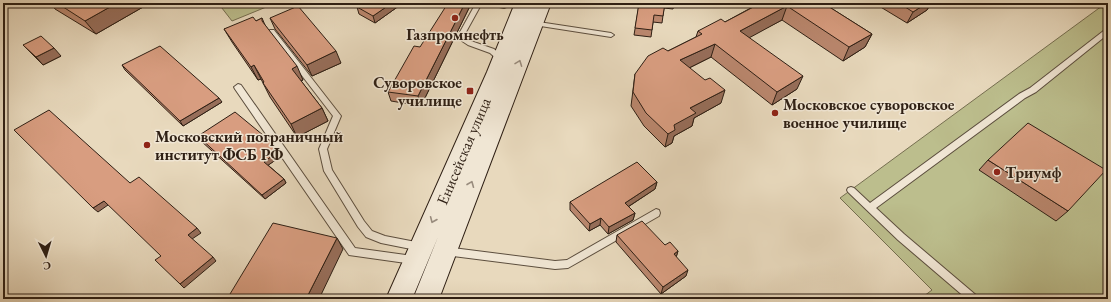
<svg xmlns="http://www.w3.org/2000/svg" width="1111" height="302" font-family="'EB Garamond',serif">
  <style>
    .green { fill: #bcbe8d; stroke: #756e50 }
    .lines { fill: none; stroke-linecap: round; stroke-linejoin: round }
    .lane-casing { stroke: #5c4e3e; stroke-width: 2 }
    .secondary-casing { stroke: #2e1f14; stroke-width: 2 }
    .lane { fill: #f0e6d4; fill-rule: evenodd }
    .secondary { fill: #f0e6d4; fill-rule: evenodd }
    .wall { fill: #ba876e; stroke: #2e1f14 }
    .shaded-wall { fill: #976e5a; stroke: #2e1f14 }
    .building { fill: #d89d80; stroke: #2e1f14 }
    .oneway { stroke: #998c7e }
    .poi-dot { fill: #8f2418; stroke: #f0e6d4; stroke-width: 1.5 }
    .labels { text-anchor: middle; stroke-width: 3; stroke-linejoin: round; paint-order: stroke }
    .poi-label { font-size: 16px; font-weight: bold; fill: #2e1f14; stroke: #f0e6d4; text-anchor: start }
    .street-label { font-size: 16px; fill: #2e1f14; stroke: #f0e6d4 }
  </style>
  <rect width="100%" height="100%" fill="#e8d9bd"/>
  <filter id="stains"><feTurbulence type="fractalNoise" baseFrequency=".005" numOctaves="4"/><feColorMatrix values="0 0 0 0 .2 0 0 0 0 .09 0 0 0 0 .02 0 0 0 .5 -.17"/></filter>
  <radialGradient id="worn" r=".72"><stop offset=".6" stop-color="#630" stop-opacity="0"/><stop offset="1" stop-color="#630" stop-opacity=".3"/></radialGradient>
  <path class="green" d="M218 3H276L232 21Z
    M1106 3H1108V299H920L932 290 840 198Z"/>
  <g class="lines">
    <defs>
      <path id="lane" d="M476 3H482L466 32 468 40 494 49 503 57 505 59 503 61H499L490 53 468 45 462 41 460 32Z
        M485 3H516L504 8 486 4Z
        M532 21 611 33 614 35 611 37 534 25 531 23Z
        M1106 29H1108V34L1036 92 1025 98 876 208 904 234 977 296 979 299H967L898 240 848 192 847 190 848 188 851 187 854 188 870 203 1019 94 1030 88Z
        M270 30H274L341 116 327 149 332 170 364 221 372 231 385 236 421 243 424 244 426 247 424 250 421 251 381 243 366 237 358 227 324 171 319 149 333 116 270 34Z
        M238 84 241 85 355 248 413 256 416 257 418 260 416 263 413 264 349 255 235 89 234 87Z
        M656 209 659 210 660 213 659 216 568 268 555 269 445 255 442 254 440 251 442 248 445 247 555 261 567 260Z"/>
      <path id="secondary" d="M515 3H533L528 15 533 3H551L439 299H413L438 237 412 299H386L487 72Z"/>
    </defs>
    <use href="#lane" class="lane-casing"/>
    <use href="#secondary" class="secondary-casing"/>
    <use href="#lane" class="lane"/>
    <use href="#secondary" class="secondary"/>
  </g>
  <path class="wall" d="M51 3H150L96 34 55 9Z
    M403 3 375 23 359 14 357 7Z
    M623 3H675L673 9 664 8 662 23 653 22 651 37 634 35 639 5Z
    M756 3H823L872 34 865 47 843 61 782 20 749 37 797 89 772 105 711 57 689 68 721 103 694 118 692 126 674 136 672 143 665 147 644 126 631 106 635 74 668 51 696 37 698 31 725 22 758 4Z
    M874 3H931L927 10 907 23Z
    M469 8 421 106 391 101 388 92 420 47Z
    M262 18 265 25 303 80 301 81 322 108 328 121 297 137 270 97 261 79 258 80 232 42 224 29 256 21Z
    M270 18 341 63 312 76 275 29Z
    M23 45 61 56 43 65Z
    M122 65 222 102 183 126 125 70Z
    M198 136 277 152 280 157 268 165 284 179 286 183 265 199 201 141Z
    M988 160 1068 211 1056 221 979 170Z
    M657 182 655 189 628 207 635 213 633 220 608 234 600 225 589 231 570 210V202Z
    M617 235 665 245 678 251 676 257 686 276 661 294 616 242Z"/>
  <path class="shaded-wall" d="M117 3H150L96 34 85 21Z
    M392 3H403L375 23 373 16Z
    M465 3H468L469 8 421 106 418 96Z
    M927 3H931L927 10 907 23 913 12Z
    M787 6 782 20 736 45 740 31Z
    M872 34 865 47 843 61 849 47Z
    M715 44 711 57 677 74 680 60Z
    M54 48 61 56 43 65 36 57Z
    M336 51 341 63 312 76 307 65Z
    M254 65 261 79 258 80 251 67Z
    M297 66 303 80 298 82 292 69Z
    M803 76 797 89 772 105 777 92Z
    M725 90 721 103 694 118 692 126 674 136 672 143 665 147 668 134 674 125 690 108Z
    M219 98 222 102 183 126 180 121Z
    M322 108 328 121 297 137 291 124Z
    M277 152 280 157 267 166 264 162Z
    M284 179 286 183 265 199 262 195Z
    M657 182 655 189 623 210 625 203Z
    M104 201 108 205 98 212 93 208Z
    M635 213 633 220 608 234 609 227Z
    M601 218 600 225 589 231 590 224Z
    M197 228 201 233 192 239 188 235Z
    M337 238 343 249 319 299H306Z
    M678 251 676 258 674 254Z
    M213 257 216 261 184 288 180 284Z
    M688 270 686 276 661 294 663 287Z"/>
  <path class="building" d="M57 3H117L85 21Z
    M363 3H392L373 16 357 7Z
    M448 3H465L418 96 388 92 414 46 420 47Z
    M639 3H665L663 16 654 15 652 30 635 28Z
    M761 3H823L872 34 849 47 787 6 740 31 803 76 777 92 715 44 680 60 705 80 710 78 725 90 690 108 696 113 674 125 675 130 668 134 646 113 633 92 635 74 648 56 663 48 668 51 702 34 698 31 721 19 725 22Z
    M899 3H927L913 12Z
    M298 6 336 51 307 65 270 18Z
    M253 17 256 21 262 18V21L297 66 292 69 322 108 291 124 263 83 264 82 254 65 251 67 224 29Z
    M41 36 54 48 36 57 23 45Z
    M160 46 219 98 180 121 122 65Z
    M49 110 130 183 139 177 197 228 188 235 213 257 180 284 155 260 161 256 104 201 93 208 14 130Z
    M235 112 269 140 277 152 264 162 284 179 262 195 198 136Z
    M1028 123 1106 170 1068 211 988 160Z
    M637 162 657 182 625 203 635 213 609 227 601 218 590 224 570 202Z
    M642 221 665 245 670 242 678 251 674 254 688 270 663 287 617 235Z
    M273 223 337 238 306 299H227Z"/>
  <defs><path id="oneway-chevron" d="M-2-3.5L2.5 0L-2 3.5" fill="none" stroke-width="1.6" stroke-linecap="round" stroke-linejoin="round"/></defs>
  <g class="oneway">
    <use href="#oneway-chevron" transform="translate(519 63) rotate(-69)"/>
    <use href="#oneway-chevron" transform="translate(471 184) rotate(-68)"/>
    <use href="#oneway-chevron" transform="translate(433 220) rotate(113)"/>
  </g>
  <g class="poi-dot">
    <circle cx="455" cy="18" r="4"/>
    <rect x="466" y="87" width="8" height="8" rx="2"/>
    <circle cx="775" cy="113" r="4"/>
    <circle cx="147" cy="145" r="4"/>
    <circle cx="997" cy="172" r="4"/>
  </g>
  <g class="labels">
    <g class="poi-label">
      <text x="455" y="40" text-anchor="middle">Газпромнефть</text>
      <text x="462" y="88" text-anchor="end">Суворовское<tspan x="462" dy="18">училище</tspan></text>
      <text x="783" y="110">Московское суворовское<tspan x="783" dy="18">военное училище</tspan></text>
      <text x="155" y="142">Московский пограничный<tspan x="155" dy="18">институт ФСБ РФ</tspan></text>
      <text x="1005" y="178">Триумф</text>
    </g>
    <g class="street-label">
      <text transform="translate(463 151) rotate(-67)" y="6">Енисейская улица</text>
    </g>
  </g>
  <rect width="1111" height="302" fill="none" stroke="#e8d9bd" stroke-width="16"/>
  <rect x="4" y="4" width="1103" height="294" fill="none" stroke="#2e1f14" stroke-width="2"/>
  <rect x="8" y="8" width="1095" height="286" fill="none" stroke="#2e1f14"/>
  <g transform="translate(46 256) rotate(175)" stroke="#f0e6d4" stroke-width="3" paint-order="stroke">
  <path d="M0-3L7 15L0 10L-7 15Z" fill="#2e1f14"/>
  <text y="-6" font-size="11" font-weight="bold" text-anchor="middle" fill="#2e1f14">С</text>
  </g>
  <rect width="100%" height="100%" filter="url(#stains)"/>
  <rect width="100%" height="100%" fill="url(#worn)"/>
</svg>
